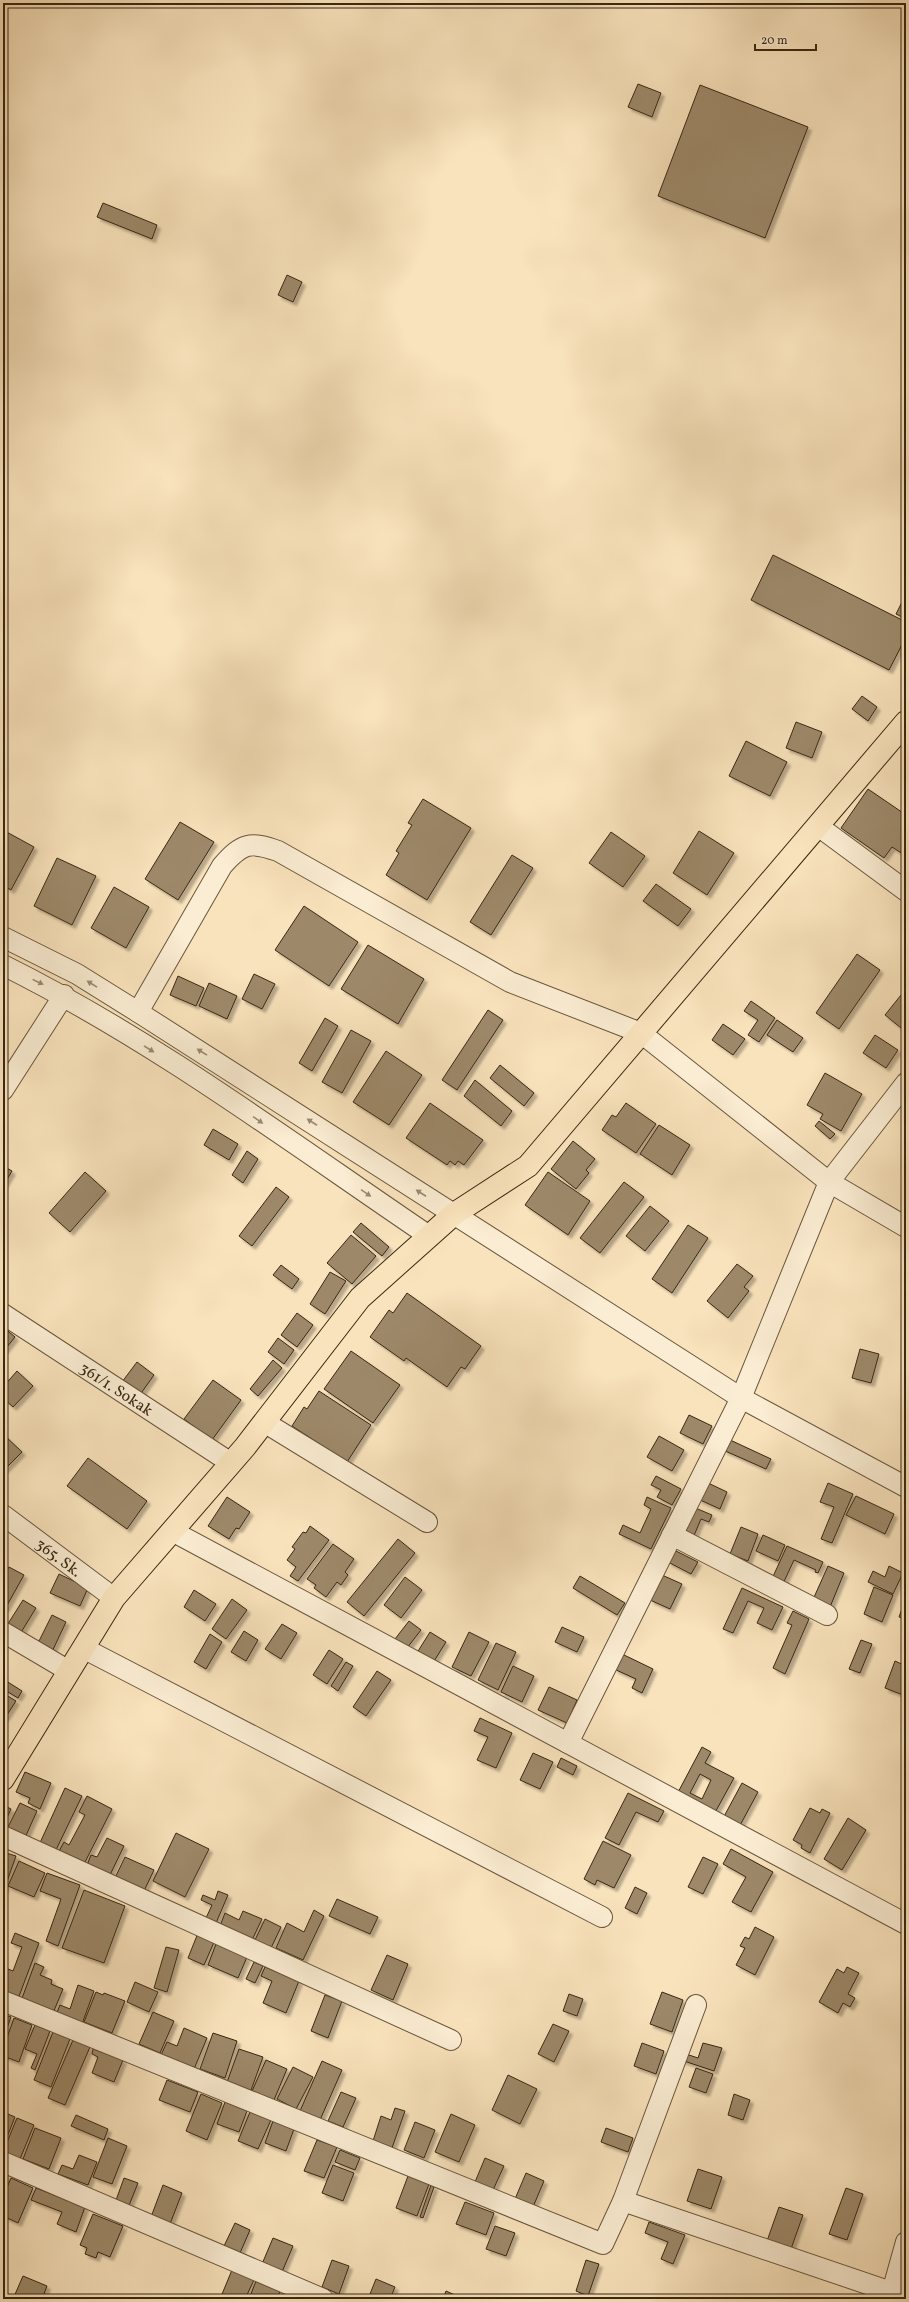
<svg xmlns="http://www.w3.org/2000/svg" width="909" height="2302" font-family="Vollkorn,serif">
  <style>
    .building { fill: #9d896a; stroke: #392711; fill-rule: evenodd; filter: url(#shadow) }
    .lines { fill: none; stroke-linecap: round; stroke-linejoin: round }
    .minor-casing { stroke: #69563c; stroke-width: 22 }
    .major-casing { stroke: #392711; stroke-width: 24 }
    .minor { stroke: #fbedd3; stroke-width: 20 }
    .major { stroke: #f9e3bc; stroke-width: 22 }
    .oneway { fill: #9a8a72 }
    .labels { text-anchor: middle; stroke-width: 4; stroke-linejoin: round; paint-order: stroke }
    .street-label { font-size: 16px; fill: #392711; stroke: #fbedd3 }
  </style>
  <defs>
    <filter id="shadow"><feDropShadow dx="3.5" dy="3.5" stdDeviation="1" flood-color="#0004"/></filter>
  </defs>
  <rect width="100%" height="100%" fill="#f9e3bc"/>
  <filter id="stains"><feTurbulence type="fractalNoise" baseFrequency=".005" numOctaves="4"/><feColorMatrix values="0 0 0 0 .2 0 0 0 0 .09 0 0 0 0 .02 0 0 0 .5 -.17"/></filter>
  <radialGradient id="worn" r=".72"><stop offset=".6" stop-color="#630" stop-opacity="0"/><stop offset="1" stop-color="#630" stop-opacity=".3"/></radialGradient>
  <path class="building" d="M638 84 661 93 652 117 628 107Z
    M700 85 808 127 765 238 658 196Z
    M103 203 157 225 152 239 97 217Z
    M287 275 302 282 293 302 278 295Z
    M773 555 906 622V637L889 670 751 600Z
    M906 594V619L896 614Z
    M862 696 877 707 868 721 852 709Z
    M796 722 822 732 812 758 786 748Z
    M746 741 787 762 770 796 729 776Z
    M868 789 906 815V856L892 847 884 858 841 828Z
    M423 799 471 828 427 900 386 875 399 853 396 851 412 825 408 823Z
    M180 822 214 842 178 900 145 879Z
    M3 830 34 847 11 890 3 885Z
    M699 831 734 853 707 895 673 873Z
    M611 832 645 856 623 887 589 863Z
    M512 855 533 868 491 935 470 922Z
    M57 858 96 876 72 925 34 906Z
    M656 884 691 909 678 926 643 901Z
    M114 887 149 907 126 948 91 928Z
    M304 906 358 942 329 986 275 950Z
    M368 945 424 979 398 1024 341 989Z
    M857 954 880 970 839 1029 816 1013Z
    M254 974 275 984 262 1009 242 999Z
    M178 976 204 988 196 1006 170 995Z
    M209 983 237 996 227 1019 199 1006Z
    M901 995 906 998V1032L885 1015Z
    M751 1001 775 1018 759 1042 748 1035 758 1020 744 1011Z
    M488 1010 503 1020 457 1090 442 1080Z
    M325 1018 338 1026 312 1071 299 1063Z
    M777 1020 803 1038 793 1052 767 1035Z
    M723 1024 745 1039 733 1055 712 1040Z
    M351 1030 371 1041 342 1093 322 1082Z
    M875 1035 898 1050 886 1068 863 1053Z
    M386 1051 422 1075 389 1125 353 1102Z
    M500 1065 534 1093 524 1106 490 1078Z
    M825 1073 862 1094 841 1131 820 1119 823 1114 807 1105Z
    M475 1080 512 1111 501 1126 464 1096Z
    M430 1103 483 1140 464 1165 458 1161 455 1165 450 1161 447 1165 406 1138Z
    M626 1103 656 1124 636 1153 602 1130 612 1115 616 1117Z
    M819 1121 835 1134 830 1139 815 1126Z
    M659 1125 690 1145 672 1175 640 1154Z
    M213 1129 238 1144 229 1160 204 1145Z
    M573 1141 595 1159 586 1170 589 1173 576 1189 551 1169Z
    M247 1151 258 1159 243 1183 232 1175Z
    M3 1166 12 1171 3 1186Z
    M85 1172 106 1191 70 1232 49 1213Z
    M548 1172 590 1201 568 1235 525 1205Z
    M624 1182 644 1197 600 1253 580 1238Z
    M276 1187 289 1197 252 1246 239 1236Z
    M650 1206 669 1221 645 1251 626 1236Z
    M361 1223 389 1247 382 1256 353 1232Z
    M688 1225 708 1238 672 1293 652 1279Z
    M351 1235 376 1256 352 1284 327 1263Z
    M737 1264 753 1276 744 1287 749 1291 728 1318 707 1301Z
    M281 1265 299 1279 292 1289 273 1275Z
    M330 1272 346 1281 325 1314 310 1304Z
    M407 1293 481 1346 465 1369 461 1367 447 1387 406 1358 404 1361 370 1337 389 1310 393 1313Z
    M297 1313 313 1325 297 1347 281 1335Z
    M3 1327 15 1337 3 1352Z
    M278 1338 294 1350 284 1364 268 1352Z
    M860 1349 879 1354 871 1383 852 1378Z
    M351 1351 400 1385 373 1423 324 1389Z
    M273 1360 282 1368 258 1396 250 1389Z
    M137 1362 154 1375 137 1399 119 1386Z
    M17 1371 33 1386 13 1407 3 1398V1387Z
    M213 1380 241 1400 212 1440 184 1419Z
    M319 1391 371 1425 347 1462 292 1426 304 1407 307 1409Z
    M689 1415 712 1426 703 1444 680 1433Z
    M3 1434 22 1452 3 1471Z
    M659 1436 684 1450 672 1471 647 1457Z
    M728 1439 771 1459 766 1469 723 1450Z
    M88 1458 147 1501 127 1529 67 1486Z
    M656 1476 681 1489 672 1505 657 1497 661 1490 651 1485Z
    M706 1482 727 1492 720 1509 698 1499Z
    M828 1483 853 1494 832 1543 821 1539 834 1507 820 1502Z
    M856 1496 894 1514 885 1534 846 1515Z
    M227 1497 250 1512 239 1529 236 1528 229 1539 208 1526Z
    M647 1497 671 1508 651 1549 619 1534 623 1525 640 1533 651 1509 644 1505Z
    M693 1507 712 1515 709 1522 701 1519 693 1538 682 1533Z
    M310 1526 329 1540 298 1581 290 1576 296 1567 287 1560 295 1549 292 1547 303 1532 306 1533Z
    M741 1527 758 1534 748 1561 730 1554Z
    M763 1535 785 1545 778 1561 756 1551Z
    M398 1539 415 1553 364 1616 347 1602Z
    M333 1544 354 1559 345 1572 348 1575 341 1585 337 1582 326 1597 314 1588 316 1585 307 1579Z
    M787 1546 823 1562 818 1573 815 1572 816 1570 794 1560 781 1588 770 1583Z
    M674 1550 698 1562 691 1574 668 1562Z
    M828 1566 844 1573 828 1612 811 1604Z
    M889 1566 903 1573 893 1594 868 1582 873 1571 885 1577Z
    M9 1567 24 1575 5 1609 3 1607V1577Z
    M59 1574 88 1588 80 1606 50 1593Z
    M662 1575 682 1584 670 1609 650 1600Z
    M580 1576 625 1603 617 1615 573 1588Z
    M405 1577 422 1590 401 1618 384 1605Z
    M874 1587 893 1595 882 1622 864 1614Z
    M742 1588 783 1607 772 1630 757 1623 764 1608 748 1601 733 1633 723 1629Z
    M194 1590 216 1604 205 1621 184 1607Z
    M232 1599 247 1610 226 1639 212 1629Z
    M23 1600 36 1608 17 1639 4 1630Z
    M903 1606 906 1607V1619L899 1617Z
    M793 1611 809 1619 785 1674 773 1668 792 1625 787 1623Z
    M52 1615 66 1622 50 1656 35 1649Z
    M409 1621 421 1630 407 1648 395 1639Z
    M282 1624 297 1633 281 1659 265 1649Z
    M562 1627 584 1637 577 1652 555 1642Z
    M244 1631 258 1640 246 1661 231 1652Z
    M430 1632 446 1642 431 1666 415 1656Z
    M469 1632 489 1642 471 1676 452 1667Z
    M210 1634 222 1642 206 1669 194 1662Z
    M861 1640 872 1644 860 1673 849 1669Z
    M496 1643 516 1652 498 1690 478 1680Z
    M329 1650 343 1659 327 1684 313 1675Z
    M622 1654 653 1669 642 1693 632 1688 636 1679 614 1669Z
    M895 1661 906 1666V1688L903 1695 885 1688Z
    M346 1662 353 1666 338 1691 331 1686Z
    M513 1666 534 1676 522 1702 501 1692Z
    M377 1671 391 1680 366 1716 353 1707Z
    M3 1679 22 1691 18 1698 3 1689Z
    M549 1687 577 1700 567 1723 538 1710Z
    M3 1693 16 1701 5 1718 3 1717Z
    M480 1718 512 1733 496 1768 477 1760 488 1737 474 1731Z
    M702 1747 711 1752 705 1763 734 1778 712 1818 675 1798ZM700 1774 711 1780 702 1799 690 1793Z
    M533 1753 553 1762 540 1789 520 1780Z
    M561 1758 577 1766 573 1775 557 1767Z
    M25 1772 51 1783 40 1809 28 1803 30 1798 16 1792Z
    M742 1783 758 1792 737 1831 721 1822Z
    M65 1788 82 1796 55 1852 39 1845Z
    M628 1793 664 1811 658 1822 636 1812 619 1845 605 1838Z
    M87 1796 112 1809 83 1866 58 1853 64 1842 69 1845 85 1815 79 1812Z
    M20 1803 37 1811 24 1840 6 1831Z
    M3 1805 11 1809 3 1826Z
    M810 1808 820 1813 822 1809 830 1813 810 1853 801 1848 802 1845 793 1840Z
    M848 1818 866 1830 842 1870 824 1859Z
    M176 1833 209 1849 185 1897 153 1881Z
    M107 1838 124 1846 110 1875 87 1865 91 1855 97 1857Z
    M603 1841 631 1855 614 1888 597 1880 595 1885 584 1879Z
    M731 1849 773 1872 751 1912 732 1902 746 1877 723 1864Z
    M3 1852 16 1856 4 1890H3Z
    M125 1857 154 1870 144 1891 115 1878Z
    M703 1857 718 1864 703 1894 688 1887Z
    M19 1861 45 1873 34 1897 8 1886Z
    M47 1873 80 1885 58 1946 46 1941 61 1899 40 1891Z
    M635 1887 647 1893 637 1914 625 1908Z
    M84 1890 125 1906 104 1963 62 1948Z
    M218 1891 228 1895 216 1923 206 1918 212 1905 201 1900 203 1895 215 1900Z
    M337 1899 378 1917 370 1934 329 1916Z
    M314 1910 324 1916 303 1960 276 1948 287 1923 304 1932Z
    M243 1911 262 1919 252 1940 220 1926 225 1913 239 1920Z
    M265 1919 281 1927 271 1948 255 1940Z
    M755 1927 774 1937 755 1975 736 1965 745 1948 740 1946 745 1937 749 1939Z
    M15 1933 39 1943 18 1999 3 1994V1967L13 1971 22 1947 11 1943Z
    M198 1933 215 1940 204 1965 188 1958Z
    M216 1944 247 1957 238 1978 208 1965Z
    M166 1947 179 1950 167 1992 154 1988Z
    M387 1955 408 1964 393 2000 371 1990Z
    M254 1962 263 1966 255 1983 246 1979Z
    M35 1963 44 1967 40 1975 52 1980 51 1984 63 1989 53 2013 21 2001Z
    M265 1967 299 1981 286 2013 263 2003 272 1981 261 1976Z
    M847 1967 859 1973 848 1994 855 1998 850 2007 843 2003 838 2013 819 2002 837 1969 844 1973Z
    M135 1982 158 1992 149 2012 127 2002Z
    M78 1985 94 1991 82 2024 56 2015 60 2005 70 2009Z
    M96 1992 103 1995 104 1993 125 2001 112 2033 84 2022Z
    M662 1992 683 2000 672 2032 650 2024Z
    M569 1994 583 1999 577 2016 563 2011Z
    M325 1995 342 2001 328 2038 311 2031Z
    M153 2012 174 2021 160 2053 139 2044Z
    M3 2014 11 2017 3 2039Z
    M14 2018 32 2025 19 2062 3 2056V2049Z
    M553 2024 569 2031 554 2062 538 2054Z
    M35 2025 50 2031 35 2070 31 2068 37 2054 25 2049Z
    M184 2028 207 2038 194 2069 161 2055 167 2042 177 2046Z
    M53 2032 70 2039 51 2087 34 2080Z
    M213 2033 237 2041 225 2078 200 2069Z
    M73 2040 90 2047 65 2105 48 2098Z
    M642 2043 664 2051 656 2074 634 2066Z
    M703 2043 722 2048 714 2071 678 2059 680 2052 698 2058Z
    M93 2049 123 2060 114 2082 92 2073 98 2057 92 2054Z
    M239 2049 263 2057 250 2093 226 2085Z
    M266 2060 287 2069 274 2100 252 2091Z
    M322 2061 342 2070 320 2120 300 2111Z
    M293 2067 313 2077 296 2109 277 2099Z
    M696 2068 713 2074 706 2093 689 2087Z
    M508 2075 537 2089 520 2124 492 2110Z
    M167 2080 198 2092 190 2112 159 2100Z
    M341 2092 356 2098 343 2127 328 2121Z
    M201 2094 222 2103 207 2140 186 2131Z
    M734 2094 750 2100 743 2120 728 2115Z
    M225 2102 247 2111 239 2132 217 2124Z
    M395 2108 405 2111 392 2148 373 2141 381 2116 391 2120Z
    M3 2112 15 2117 3 2147Z
    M250 2112 271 2120 258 2149 238 2141Z
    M451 2114 475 2125 459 2162 435 2152Z
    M76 2115 108 2129 104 2140 71 2126Z
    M17 2118 34 2125 20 2159 3 2152Z
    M273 2121 294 2129 286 2151 265 2143Z
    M415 2122 435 2130 424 2158 404 2150Z
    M35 2128 61 2138 49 2169 23 2159Z
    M606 2128 633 2138 628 2152 601 2142Z
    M108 2138 127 2146 112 2184 93 2177Z
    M317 2140 337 2147 324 2178 304 2171Z
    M340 2150 360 2158 355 2170 335 2162Z
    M79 2155 97 2162 88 2185 58 2174 62 2165 73 2169Z
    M485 2158 504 2166 493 2190 475 2182Z
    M333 2165 354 2173 343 2201 322 2193Z
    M698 2169 722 2177 711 2209 687 2201Z
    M526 2173 544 2181 533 2207 515 2199Z
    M3 2174 8 2176 3 2188Z
    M408 2176 429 2184 417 2216 396 2208Z
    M11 2178 33 2188 18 2223 3 2216V2197Z
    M124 2178 138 2183 128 2208 115 2203Z
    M163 2185 182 2193 170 2224 151 2217Z
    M431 2185 434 2187 423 2218 420 2217Z
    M36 2188 85 2207 76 2232 57 2224 62 2212 31 2200Z
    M846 2188 863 2194 847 2240 829 2234Z
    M465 2202 494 2213 486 2235 456 2224Z
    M779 2207 803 2215 791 2249 767 2241Z
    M93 2214 123 2226 110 2257 98 2252 96 2258 85 2254 87 2248 80 2245Z
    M649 2222 685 2235 673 2264 661 2259 668 2242 645 2233Z
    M235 2223 250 2230 240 2253 224 2246Z
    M495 2226 515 2233 506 2256 486 2249Z
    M273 2238 293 2246 282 2272 262 2264Z
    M332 2260 349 2266 339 2294 322 2287Z
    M586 2260 599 2264 588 2296 576 2291Z
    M232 2270 254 2280 245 2299H220Z
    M23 2276 47 2286 42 2299H13Z
    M376 2279 395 2287 390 2299H368Z
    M256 2281 280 2291 277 2299H249Z
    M446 2291 455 2295 454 2299H443Z
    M287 2293 299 2299H285Z"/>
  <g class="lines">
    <defs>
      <g id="minor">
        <path d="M818 826 906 891"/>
        <path d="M3 937 77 974 138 1012 741 1398 906 1487"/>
        <path d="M3 965C154 1040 290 1142 429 1236"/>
        <path d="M138 1012 222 866C242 843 250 841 278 851L510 982 641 1033 829 1182 906 1227"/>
        <path d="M3 1090 64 995"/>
        <path id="s1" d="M3 1314 231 1463"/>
        <path d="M264 1422 427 1522"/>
        <path id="s2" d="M3 1515 114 1598"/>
        <path d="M172 1531 906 1924"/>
        <path d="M672 1535 827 1615"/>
        <path d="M3 1632 69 1671"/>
        <path d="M83 1648 602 1917"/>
        <path d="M568 1743 741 1398 829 1182 906 1083"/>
        <path d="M3 1836 451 2040"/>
        <path d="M3 2001 603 2244 623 2201 696 2005"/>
        <path d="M3 2162 323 2299"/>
        <path d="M623 2201 906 2297"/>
        <path d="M892 2292 906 2242"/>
      </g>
      <path id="major" d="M3 1779 114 1598 245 1447 360 1298 454 1214 528 1166 906 722"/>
    </defs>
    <use href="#minor" class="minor-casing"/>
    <use href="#major" class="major-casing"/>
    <use href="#minor" class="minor"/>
    <use href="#major" class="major"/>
  </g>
  <defs><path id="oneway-solid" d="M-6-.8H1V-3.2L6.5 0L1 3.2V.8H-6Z"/></defs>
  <g class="oneway">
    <use href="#oneway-solid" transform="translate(38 982) rotate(26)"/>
    <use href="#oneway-solid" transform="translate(92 984) rotate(-148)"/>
    <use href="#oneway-solid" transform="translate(149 1049) rotate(32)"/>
    <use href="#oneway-solid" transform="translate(202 1052) rotate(-148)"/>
    <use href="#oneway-solid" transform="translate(258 1120) rotate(34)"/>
    <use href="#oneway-solid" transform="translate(312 1122) rotate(-147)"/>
    <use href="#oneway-solid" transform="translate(366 1193) rotate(34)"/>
    <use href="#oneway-solid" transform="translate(421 1193) rotate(-147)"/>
  </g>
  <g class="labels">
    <g class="street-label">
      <text dy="6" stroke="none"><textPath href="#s1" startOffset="136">361/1. Sokak</textPath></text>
      <text dy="6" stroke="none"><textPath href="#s2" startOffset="70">365. Sk.</textPath></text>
    </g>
  </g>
  <rect width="909" height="2302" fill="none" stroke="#f9e3bc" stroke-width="16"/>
  <rect x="4" y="4" width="901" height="2294" fill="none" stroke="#392711" stroke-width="2"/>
  <rect x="8" y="8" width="893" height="2286" fill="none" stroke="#392711"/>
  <path d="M755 44v6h61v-6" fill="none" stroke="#392711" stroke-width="2"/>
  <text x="761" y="44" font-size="12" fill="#392711" stroke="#fbedd3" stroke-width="3" paint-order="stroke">20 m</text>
  <rect width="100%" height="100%" filter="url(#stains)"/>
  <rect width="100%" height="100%" fill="url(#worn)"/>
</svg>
